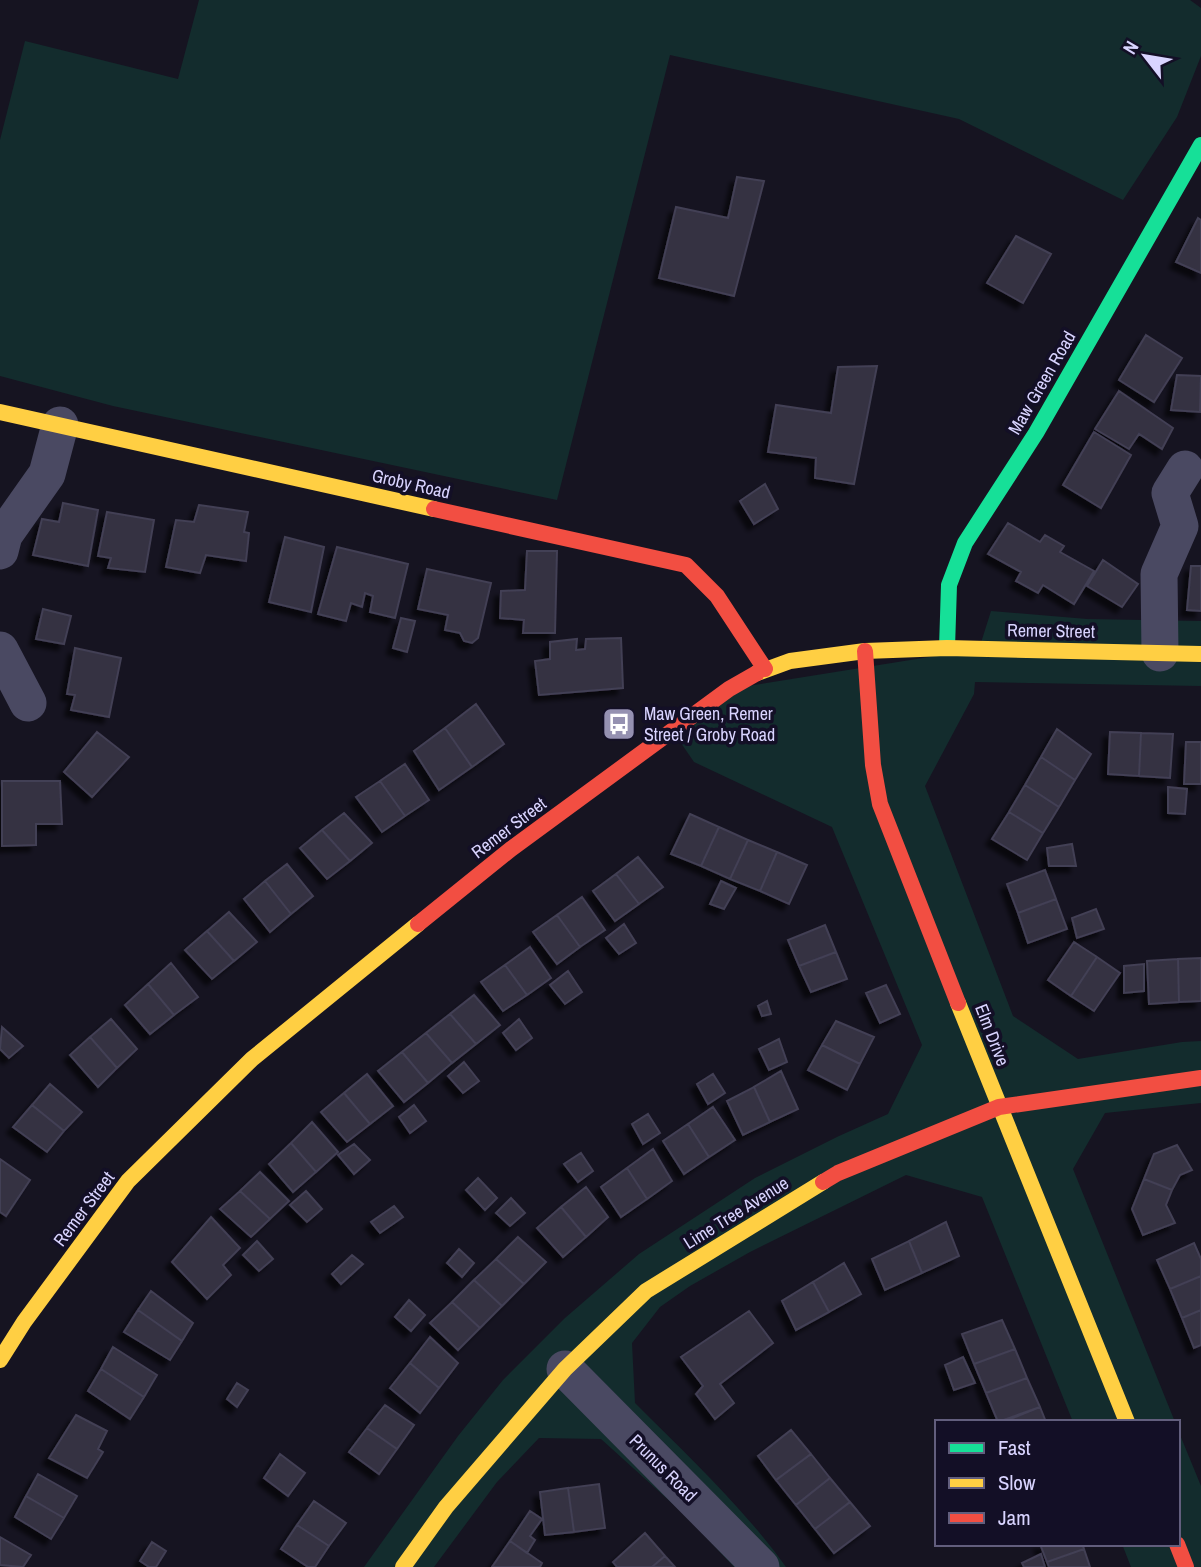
<svg xmlns="http://www.w3.org/2000/svg" width="1201" height="1567" font-family="'Archivo Narrow',sans-serif">
  <style>
    .green { fill: #132c2d }
    .building { fill: #343243; stroke: #433f54; stroke-width: 2; filter: url(#shadow) }
    .lines { fill: none; stroke-linecap: round; stroke-linejoin: round }
    .street { stroke: #4a4962; stroke-width: 37 }
    .fast { stroke: #16e098; stroke-width: 16 }
    .slow { stroke: #ffcf43; stroke-width: 16 }
    .jam { stroke: #f24e42; stroke-width: 16 }
    .labels { text-anchor: middle; stroke-width: 7; stroke-linejoin: round; paint-order: stroke }
    .street-label { font-size: 18px; fill: #d9d4ff; stroke: #130f26 }
    .poi-label { font-size: 18px; fill: #d9d4ff; stroke: #130f26; text-anchor: start }
  </style>
  <defs>
    <filter id="shadow"><feDropShadow dx="-6" dy="6" stdDeviation="2" flood-color="#0009"/></filter>
  </defs>
  <rect width="100%" height="100%" fill="#161421"/>
  <path class="green" d="M199 0H1190L1201 8V56L1177 117 1123 200 959 119 670 55 557 500 113 406 0 376V140L25 41 178 79Z
    M991 611 1087 619 1201 621V686L975 682 974 694 925 786 1013 1016 1078 1059 1182 1042 1201 1041V1103L1105 1113 1073 1169 1175 1422H1073L982 1197 906 1175 750 1252 690 1286 660 1307 632 1343 635 1403C688 1456 742 1506 786 1567H734L685 1515 601 1439 539 1438 497 1482 434 1567H364L458 1436 503 1380 565 1318 639 1254 755 1178 839 1136 888 1114 922 1045 832 827 694 762 672 730 729 689 979 649Z
    M1178 1430 1201 1486V1567H1131L1122 1544H1178Z"/>
  <path class="building" d="M737 177 764 181 734 296 659 278 676 207 728 218Z
    M1198 218 1201 220V273L1176 262Z
    M1016 236 1051 254 1023 303 987 283Z
    M1146 335 1182 358 1154 402 1119 380Z
    M877 366 854 484 815 478 816 458 768 452 776 405 831 413 838 367Z
    M1177 375 1201 376 1200 412 1171 410Z
    M1119 391 1173 428 1162 449 1139 434 1129 449 1095 429Z
    M1094 432 1131 455 1101 508 1063 485Z
    M765 484 778 509 754 524 740 501Z
    M63 503 98 510 88 566 33 555 42 519 59 522Z
    M199 505 248 512 244 532 249 533 246 561 206 555 200 573 166 567 176 520 194 522Z
    M107 512 154 520 145 572 108 568 111 558 98 556Z
    M1008 523 1040 542 1045 535 1064 546 1060 552 1094 571 1074 604 1043 585 1038 593 1016 581 1021 572 988 554Z
    M285 537 324 547 311 612 269 602Z
    M337 547 408 564 395 618 370 612 373 596 365 593 362 607 351 603 346 621 318 614Z
    M527 551H557L555 633H523L524 620 500 618 501 591 525 590Z
    M1103 560 1138 584 1122 607 1087 586Z
    M1191 566H1201V611L1187 610Z
    M427 569 491 583 478 638 472 643 464 641 460 633 445 630 448 615 418 609Z
    M43 609 71 616 64 644 36 639Z
    M401 618 415 621 407 652 393 648Z
    M621 638 623 688 539 695 535 661 550 659V642L577 639 576 650 585 649 586 639Z
    M75 648 121 658 109 717 71 710 75 695 67 694Z
    M476 704 504 744 472 767 445 728Z
    M445 728 472 767 439 790 414 751Z
    M1057 729 1091 754 1075 780 1041 757Z
    M97 732 129 757 92 797 64 772Z
    M1110 732 1141 733 1139 776 1108 774Z
    M1141 733 1173 734 1170 778 1139 776Z
    M1186 742H1201V784H1184Z
    M1041 757 1075 780 1059 807 1025 785Z
    M405 764 429 800 405 816 380 781Z
    M2 781H60L62 824H36V845L2 846Z
    M380 781 405 816 382 832 356 797Z
    M1025 785 1059 807 1043 833 1009 812Z
    M1168 787 1187 789 1185 814 1168 813Z
    M1009 812 1043 833 1027 860 992 839Z
    M344 813 372 843 350 861 322 830Z
    M690 814 719 827 701 866 671 854Z
    M719 827 748 840 730 879 701 866Z
    M322 830 350 861 327 879 300 848Z
    M748 840 777 852 760 891 730 879Z
    M1072 844 1076 866H1049L1047 848Z
    M777 852 807 865 789 904 760 891Z
    M638 857 663 887 639 904 616 874Z
    M287 864 313 896 291 914 265 881Z
    M1045 870 1056 899 1018 913 1007 884Z
    M616 874 639 904 615 921 593 891Z
    M265 881 291 914 270 932 244 899Z
    M721 881 736 888 724 909 710 904Z
    M582 897 605 930 580 947 557 915Z
    M1056 899 1067 929 1028 943 1018 913Z
    M1096 909 1104 929 1077 938 1072 918Z
    M229 912 257 942 234 961 207 931Z
    M557 915 580 947 557 964 533 932Z
    M624 924 636 943 619 954 606 938Z
    M825 925 836 952 799 966 788 940Z
    M207 931 234 961 212 979 185 950Z
    M1074 942 1097 957 1071 996 1048 980Z
    M530 947 551 978 527 995 505 965Z
    M836 952 847 979 811 992 799 966Z
    M1097 957 1120 973 1094 1011 1071 996Z
    M1201 958V1001L1179 1002 1178 959Z
    M1178 959 1179 1002 1149 1004 1147 961Z
    M171 963 198 997 174 1015 148 984Z
    M1144 964V991L1124 993V966Z
    M505 965 527 995 503 1011 481 982Z
    M568 971 582 992 565 1004 550 985Z
    M148 984 174 1015 150 1034 125 1005Z
    M886 985 900 1014 880 1023 866 993Z
    M474 995 500 1025 476 1044 450 1014Z
    M767 1001 771 1014 762 1016 758 1006Z
    M450 1014 476 1044 452 1063 426 1033Z
    M111 1019 137 1049 117 1068 90 1037Z
    M519 1019 532 1038 516 1050 503 1033Z
    M836 1021 874 1037 860 1064 822 1045Z
    M2 1027 23 1046 9 1058 0 1049Z
    M426 1033 452 1063 428 1083 402 1052Z
    M90 1037 117 1068 98 1087 70 1055Z
    M779 1039 787 1062 769 1070 759 1049Z
    M822 1045 860 1064 847 1090 808 1070Z
    M402 1052 428 1083 404 1102 378 1071Z
    M464 1062 479 1081 463 1093 448 1076Z
    M781 1071 798 1109 770 1122 754 1087Z
    M367 1074 393 1106 370 1124 344 1093Z
    M713 1074 725 1093 708 1104 697 1084Z
    M50 1084 82 1112 64 1131 32 1105Z
    M754 1087 770 1122 743 1135 727 1101Z
    M344 1093 370 1124 347 1142 321 1112Z
    M32 1105 64 1131 47 1152 13 1127Z
    M414 1105 426 1121 410 1133 399 1117Z
    M713 1107 735 1140 709 1157 688 1124Z
    M648 1114 660 1133 643 1144 632 1124Z
    M312 1122 338 1152 316 1172 291 1143Z
    M688 1124 709 1157 684 1174 663 1141Z
    M291 1143 316 1172 293 1192 269 1164Z
    M354 1144 370 1160 354 1174 338 1155Z
    M1177 1145 1192 1170 1180 1175 1172 1190 1144 1179 1154 1154Z
    M653 1149 672 1181 647 1199 627 1168Z
    M581 1153 593 1171 578 1182 564 1164Z
    M0 1159 30 1180 6 1216 0 1212Z
    M627 1168 647 1199 621 1217 601 1187Z
    M260 1172 289 1201 270 1219 240 1191Z
    M478 1178 497 1198 485 1210 466 1190Z
    M1144 1179 1172 1190 1166 1205 1175 1223 1143 1235 1132 1209Z
    M586 1187 608 1217 586 1237 561 1207Z
    M240 1191 270 1219 251 1237 220 1209Z
    M306 1191 322 1209 307 1222 290 1205Z
    M511 1198 525 1213 510 1226 496 1213Z
    M394 1206 403 1217 380 1233 371 1222Z
    M561 1207 586 1237 563 1257 537 1228Z
    M211 1217 240 1248 223 1265 231 1275 207 1299 172 1262Z
    M946 1222 959 1256 922 1273 909 1241Z
    M518 1237 546 1262 524 1284 496 1259Z
    M257 1241 273 1259 259 1271 243 1255Z
    M909 1241 922 1273 885 1290 872 1259Z
    M1194 1243 1201 1259V1276L1170 1289 1157 1260Z
    M459 1249 474 1263 462 1277 447 1263Z
    M352 1255 363 1264 341 1284 332 1274Z
    M496 1259 524 1284 502 1306 474 1280Z
    M844 1263 861 1294 829 1312 813 1282Z
    M1201 1276V1310L1182 1318 1170 1289Z
    M474 1280 502 1306 480 1328 452 1302Z
    M813 1282 829 1312 796 1330 782 1301Z
    M151 1291 193 1323 182 1341 138 1310Z
    M409 1300 425 1315 411 1331 395 1317Z
    M452 1302 480 1328 458 1350 430 1323Z
    M138 1310 182 1341 170 1360 124 1332Z
    M1201 1310V1345L1194 1348 1182 1318Z
    M749 1311 773 1343 720 1384 734 1403 715 1419 696 1394 703 1386 681 1357Z
    M1002 1320 1015 1349 974 1364 962 1334Z
    M430 1337 458 1363 439 1388 410 1363Z
    M113 1347 157 1375 144 1397 101 1369Z
    M1015 1349 1027 1378 986 1393 974 1364Z
    M963 1357 975 1383 954 1390 945 1365Z
    M410 1363 439 1388 420 1413 390 1388Z
    M101 1369 144 1397 130 1419 88 1391Z
    M1027 1378 1040 1407 998 1422 986 1393Z
    M237 1383 248 1390 237 1407 227 1399Z
    M385 1405 414 1425 397 1449 367 1428Z
    M1040 1407 1046 1422H1003Z
    M76 1415 107 1431 98 1449 103 1452 87 1478 49 1458Z
    M367 1428 397 1449 379 1474 349 1452Z
    M791 1430 811 1454 776 1480 758 1456Z
    M280 1454 305 1473 288 1496 264 1478Z
    M811 1454 830 1478 796 1505 776 1480Z
    M38 1474 77 1496 64 1518 26 1496Z
    M830 1478 850 1502 815 1529 796 1505Z
    M599 1484 605 1528 574 1532 568 1488Z
    M568 1488 574 1532 545 1535 540 1492Z
    M26 1496 64 1518 51 1539 15 1517Z
    M314 1501 346 1523 329 1546 297 1525Z
    M850 1502 870 1526 834 1553 815 1529Z
    M530 1511 542 1519 530 1536 535 1540 527 1553 510 1541Z
    M297 1525 329 1546 315 1567H308L281 1549Z
    M645 1533 665 1556 652 1567H617L613 1562Z
    M0 1537 31 1555 23 1567 0 1565Z
    M510 1541 542 1563 540 1567H492Z
    M152 1542 166 1551 156 1567H149L140 1561Z
    M1040 1544H1082L1084 1549 1047 1562Z
    M1084 1549 1090 1567H1049L1047 1562Z
    M1041 1554 1045 1567H1024L1022 1563Z
    M665 1556 675 1567H652Z"/>
  <g class="lines">
    <path class="street" d="M0 551 4 535 47 474 60 425
      M0 650 28 703
      M1160 653 1159 574 1180 526 1170 493 1185 469
      M565 1369 761 1567"/>
    <path class="fast" d="M947 648 949 585 965 543 1036 433 1201 145"/>
    <path class="slow" d="M0 412 434 509
      M757 673 790 661 865 651 947 648 1201 654
      M958 1003 1127 1422
      M0 1360 24 1322 128 1181 252 1059 418 924
      M403 1567 446 1507 565 1369 646 1291 823 1182"/>
    <path class="jam" d="M434 509 686 565 717 596 765 669
      M865 651 873 765 880 804 958 1003
      M418 924 511 849 729 689 757 673
      M823 1182 838 1173 999 1107 1201 1078
      M1177 1544 1186 1567"/>
  </g>
  <defs>
    <symbol id="bus-square" viewBox="-11 -11 22 22"><rect x="-9" y="-9" width="18" height="18" rx="4" fill="#9591b1" stroke="#130f26"/><path d="M-5-6H5V4H4V6H2V4H-2V6H-4V4H-5ZM-3.5-4V0h7V-4ZM-3.5 1.2v1.5H-2V1.2ZM2 1.2v1.5H3.5V1.2Z" fill="#fff"/></symbol>
  </defs>
  <g fill-rule="evenodd">
    <use href="#bus-square" x="600" y="705" width="38" height="38"/>
  </g>
  <g class="labels">
    <g class="street-label">
      <text transform="translate(1042 383) rotate(-60)" y="6">Maw Green Road</text>
      <text transform="translate(411 484) rotate(13)" y="6">Groby Road</text>
      <text transform="translate(1051 631) rotate(1)" y="6">Remer Street</text>
      <text transform="translate(509 828) rotate(-37)" y="6">Remer Street</text>
      <text transform="translate(992 1035) rotate(69)" y="6">Elm Drive</text>
      <text transform="translate(84 1209) rotate(-53)" y="6">Remer Street</text>
      <text transform="translate(736 1213) rotate(-32)" y="6">Lime Tree Avenue</text>
      <text transform="translate(663 1468) rotate(45)" y="6">Prunus Road</text>
    </g>
    <g class="poi-label">
      <text x="644" y="720">Maw Green, Remer<tspan x="644" dy="21">Street / Groby Road</tspan></text>
    </g>
  </g>
  <rect x="935" y="1420" width="245" height="126" fill="#130f26" stroke="#625e7d" stroke-width="2"/>
  <rect x="949" y="1443" width="35" height="10" fill="#16e098" stroke="#625e7d" stroke-width="2"/>
  <text x="998" y="1455" font-size="21" fill="#d9d4ff">Fast</text>
  <rect x="949" y="1478" width="35" height="10" fill="#ffcf43" stroke="#625e7d" stroke-width="2"/>
  <text x="998" y="1490" font-size="21" fill="#d9d4ff">Slow</text>
  <rect x="949" y="1513" width="35" height="10" fill="#f24e42" stroke="#625e7d" stroke-width="2"/>
  <text x="998" y="1525" font-size="21" fill="#d9d4ff">Jam</text>
  <g transform="translate(1145 56) rotate(301)" stroke="#130f26" stroke-width="5" paint-order="stroke">
  <path d="M0-5L12 26L0 18L-12 26Z" fill="#d9d4ff"/>
  <text y="-10" font-size="19" font-weight="bold" text-anchor="middle" fill="#d9d4ff">N</text>
  </g>
</svg>
